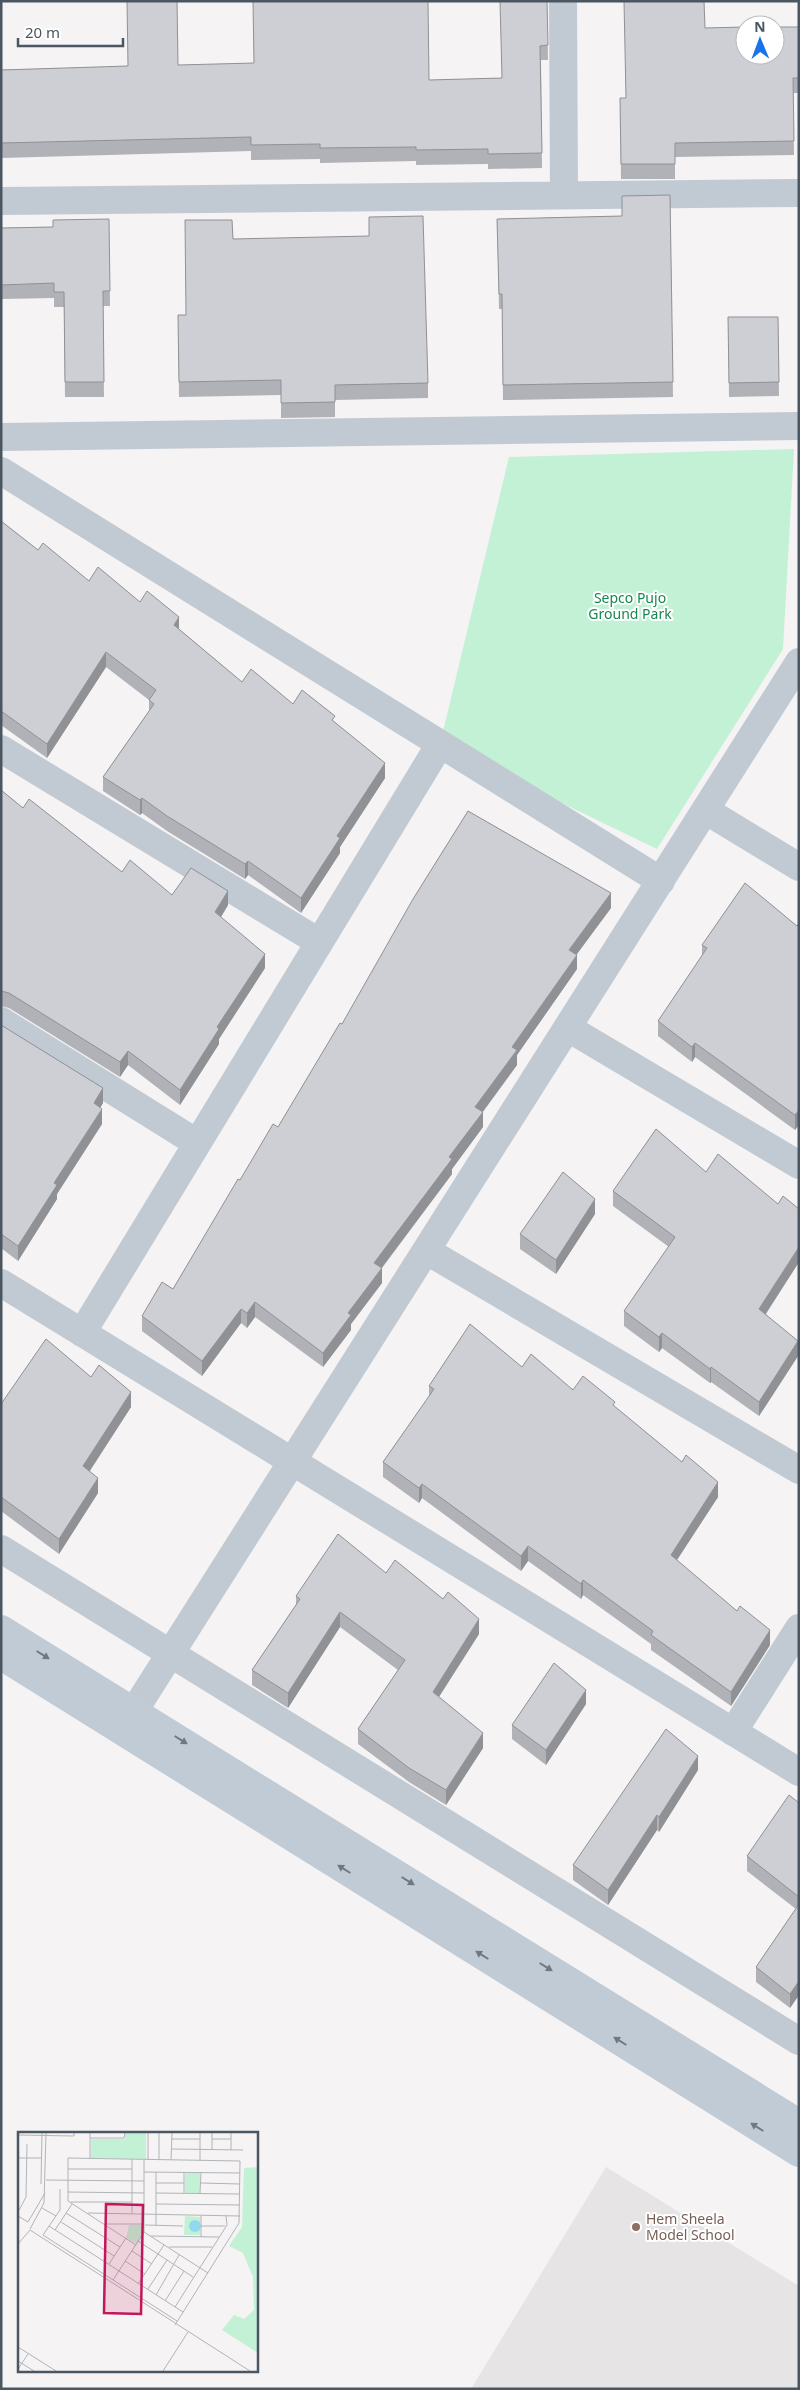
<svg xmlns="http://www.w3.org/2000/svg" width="800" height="2390" font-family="'Noto Sans',sans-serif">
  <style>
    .education { fill: #e6e4e5 }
    .green { fill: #c3f1d5 }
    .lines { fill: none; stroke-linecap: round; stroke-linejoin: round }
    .street { stroke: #c1cad2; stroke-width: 28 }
    .secondary { stroke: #c1cbd6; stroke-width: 28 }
    .wall { fill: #b0b2b7 }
    .shaded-wall { fill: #909195 }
    .building { fill: #cdcfd5; stroke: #909195 }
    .oneway { fill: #6e7984 }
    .education-dot { fill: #8d6e63; stroke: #fff; stroke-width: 2 }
    .labels { text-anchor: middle; stroke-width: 4; stroke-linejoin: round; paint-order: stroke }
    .park-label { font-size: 14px; fill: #17864f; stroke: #fff }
    .education-label { font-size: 14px; fill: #785e54; stroke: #fff; text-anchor: start }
    .inset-road { fill: none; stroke: #b1b4b9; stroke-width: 1 }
    .view { fill: #c2185b; fill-opacity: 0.15; stroke: #c2185b; stroke-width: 2.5 }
    .inset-edge { fill: none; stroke: #4a5661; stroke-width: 2.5 }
  </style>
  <rect width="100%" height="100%" fill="#f5f3f3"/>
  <path class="education" d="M606 2167 799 2286V2389H471Z"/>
  <path class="green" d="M794 449 783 649 657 849 440 744 509 457Z"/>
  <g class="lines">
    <path class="street" d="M563 1 564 195
      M1 201 799 193
      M1 437 799 426
      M1 471 661 881
      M1 749 319 942
      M705 810 799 867
      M1 1021 197 1143
      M568 1028 799 1165
      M427 1251 799 1470
      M1 1283 799 1772
      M82 1333 440 744
      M1 1549 799 2041
      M122 1730 799 662
      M733 1732 799 1628"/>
    <path class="secondary" d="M1 1629 799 2123
      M1 1656 799 2153"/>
  </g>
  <path class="wall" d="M547 1 548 60H541L542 168 488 169V164L416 165V161L320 163V159L251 160V151L1 158V70L178 65 429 80 502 78Z
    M799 27V93H793L794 155 675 157V179H621L620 98H626L705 28Z
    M670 195 673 397 503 400 502 309H499L497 219 622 216Z
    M109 219 110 306H103L104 397H65L64 307H54V298L1 299V228L53 227Z
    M233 239 428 383V398L335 400V417L281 418V395L179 397 178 315H186Z
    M728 317H778L779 396 729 397Z
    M1 521 38 550 89 581 140 602 179 629 242 682 335 722 385 778 340 847V853L301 913 248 875 245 879 167 831 142 813 140 815 103 791V777L149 711V700L106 667 47 758 1 725Z
    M1 790 23 808 122 872 172 895 228 905 221 917 265 968 219 1039V1044L180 1105 128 1065 120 1077 9 1008 1 1006Z
    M611 908 576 954 577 969 517 1055V1065L483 1112V1127L452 1169V1174L382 1268V1283L351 1324V1330L323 1367 255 1317 247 1328 241 1323 202 1376 142 1331V1316L173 1289 240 1180 278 1127 342 1024Z
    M797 926 795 1130 695 1057 692 1062 658 1036V1021L702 956V945Z
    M1 1025 103 1103 100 1108 102 1124 57 1194V1199L18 1261 1 1248Z
    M706 1172 778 1204 799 1209V1262L766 1314 798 1356 759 1416 711 1382 710 1383 662 1348 659 1352 624 1326V1311L669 1247 613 1206V1191Z
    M595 1214 556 1274 520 1249V1234Z
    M522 1367 615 1407 718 1497 677 1560 770 1645 731 1706 651 1650V1644L583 1595 581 1599 528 1561 521 1571 422 1498 419 1503 383 1477V1462L429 1397V1386Z
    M91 1377 131 1407 90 1471 98 1493 59 1554 1 1511V1404Z
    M386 1573 479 1634 439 1697 483 1748 446 1805 409 1782 358 1744V1729L398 1670 340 1627 288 1708 252 1685V1670L296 1605V1596Z
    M586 1704 546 1765 512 1739V1725Z
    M698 1770 659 1832 657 1830 608 1905 573 1880V1865Z
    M799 1803V1995L790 2008 756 1982V1967L796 1909 747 1871V1856Z"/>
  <path class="shaded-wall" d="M179 617V632L174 625Z
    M106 652V667L47 758V744Z
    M385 763V778L340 847V853L301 913V898L337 836Z
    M142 798V813L140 815V800Z
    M248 861V875L245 879V864Z
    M228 891V905L215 927V912Z
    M611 893V908L569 965V950Z
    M265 954V968L219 1039V1044L180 1105V1090L217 1027Z
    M577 955V969L517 1055V1065L475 1122V1107L512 1047Z
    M695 1043V1057L692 1062V1047Z
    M128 1051V1065L120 1077V1062Z
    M103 1088V1103L94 1118V1103Z
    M102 1109V1124L57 1194V1199L18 1261V1246L54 1183Z
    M799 1110V1125L795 1130V1115Z
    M483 1112V1127L452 1169V1174L374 1278V1263L449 1157Z
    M595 1199V1214L556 1274V1260Z
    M799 1247V1262L759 1324V1309Z
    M382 1268V1283L351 1324V1330L323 1367V1353L348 1313Z
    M255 1302V1317L247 1328V1313Z
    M241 1309V1323L202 1376V1361Z
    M662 1333V1348L659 1352V1337Z
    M798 1341V1356L759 1416V1402Z
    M711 1367V1382L710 1383V1369Z
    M131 1392V1407L83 1481V1466Z
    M98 1478V1493L59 1554V1539Z
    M718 1482V1497L671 1569V1555Z
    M422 1484V1498L419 1503V1488Z
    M528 1546V1561L521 1571V1556Z
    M583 1580V1595L581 1599V1584Z
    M340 1612V1627L288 1708V1693Z
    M479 1619V1634L433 1706V1692Z
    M770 1630V1645L731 1706V1692Z
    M586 1690V1704L546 1765V1750Z
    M483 1733V1748L446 1805V1790Z
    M698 1756V1770L659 1832V1817Z
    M657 1815V1830L608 1905V1890Z
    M799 1981V1995L790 2008V1994Z"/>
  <path class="building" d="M127 1H177L178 65 254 63 253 1H428L429 80 502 78 500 1H547L548 45 540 46 542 153 488 154V149L416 150V147L320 148V144L251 145V137L1 143V70L128 66Z
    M624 1H704L705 28 745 27V55H775V27H799V78H793L794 141 675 143V164H621L620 98H626Z
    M670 195 673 382 503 385 502 294H499L497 219 622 216V196Z
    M423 216 428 383 335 385V402L281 403V380L179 382 178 315H186L185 220H232L233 239 369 236V217Z
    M109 219 110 291H103L104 382H65L64 292H54V283L1 285V228L53 227V220Z
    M728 317H778L779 382 729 383Z
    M1 521 38 550 43 543 89 581 98 567 140 602 147 591 179 617 174 625 242 682 251 669 293 704 302 690 335 716 332 720 385 763 337 836 340 838 301 898 248 861 245 864 167 816 142 798 140 800 103 777 154 704 149 700 156 690 106 652 47 744 1 711Z
    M1 790 23 808 29 799 122 872 130 860 172 895 191 868 228 891 215 912 265 954 217 1027 219 1029 180 1090 128 1051 120 1062 9 993 1 991Z
    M468 811 611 893 569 950 577 955 512 1047 517 1050 475 1107 483 1112 449 1157 452 1159 374 1263 382 1268 348 1313 351 1315 323 1353 255 1302 247 1313 241 1309 202 1361 142 1316 162 1282 173 1289 238 1179 240 1180 273 1124 278 1127 340 1023 342 1024 413 899Z
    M745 883 797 926 799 923V1110L795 1115 695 1043 692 1047 658 1021 707 948 702 945Z
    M1 1025 103 1088 94 1103 102 1109 54 1183 57 1185 18 1246 1 1234Z
    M656 1129 706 1172 718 1154 778 1204 783 1196 799 1209V1247L759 1309 798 1341 759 1402 711 1367 710 1369 662 1333 659 1337 624 1311 675 1237 613 1191Z
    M563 1172 595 1199 556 1260 520 1234Z
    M470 1324 522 1367 531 1354 573 1390 583 1376 615 1402 613 1405 682 1462 686 1455 718 1482 671 1555 737 1611 740 1606 770 1630 731 1692 651 1635 653 1631 583 1580 581 1584 528 1546 521 1556 422 1484 419 1488 383 1462 434 1389 429 1386Z
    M46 1339 91 1377 99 1365 131 1392 83 1466 98 1478 59 1539 1 1497V1404Z
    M338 1534 386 1573 395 1560 443 1599 448 1592 479 1619 433 1692 483 1733 446 1790 409 1768 358 1729 405 1660 340 1612 288 1693 252 1670 300 1599 296 1596Z
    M554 1663 586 1690 546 1750 512 1725Z
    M666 1729 698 1756 659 1817 657 1815 608 1890 573 1865Z
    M789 1795 799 1803V1897L747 1856Z
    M799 1904V1981L790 1994 756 1967Z"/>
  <defs><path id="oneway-solid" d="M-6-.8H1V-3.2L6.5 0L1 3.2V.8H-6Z" transform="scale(1.25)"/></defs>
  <g class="oneway">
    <use href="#oneway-solid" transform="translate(43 1655) rotate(32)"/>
    <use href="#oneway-solid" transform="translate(181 1740) rotate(32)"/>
    <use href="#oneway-solid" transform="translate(344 1869) rotate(-148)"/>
    <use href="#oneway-solid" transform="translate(408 1881) rotate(32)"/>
    <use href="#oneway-solid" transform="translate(482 1955) rotate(-148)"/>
    <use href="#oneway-solid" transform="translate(546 1967) rotate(32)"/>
    <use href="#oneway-solid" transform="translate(620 2041) rotate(-148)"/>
    <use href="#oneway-solid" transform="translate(757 2127) rotate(-148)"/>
  </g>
  <circle class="education-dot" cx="636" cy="2227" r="5"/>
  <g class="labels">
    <g class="park-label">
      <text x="630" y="603">Sepco Pujo<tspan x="630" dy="16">Ground Park</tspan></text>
    </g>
    <g class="education-label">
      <text x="646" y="2224">Hem Sheela<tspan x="646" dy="16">Model School</tspan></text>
    </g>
  </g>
  <g transform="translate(18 2132)">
    <rect width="240" height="240" fill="#f5f3f3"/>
    <path d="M107 1H128V27L73 26V7H107ZM240 35V221L204 198 216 183 226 187 236 178 235 145 225 121 211 114 224 95 226 36ZM167 41H182V61H167ZM167 84 182 85V103H166ZM111 93H124V102L118 111 108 106Z" fill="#c3f1d5"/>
    <path d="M171 94a6 6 0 1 1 12 0a6 6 0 1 1-12 0Z" fill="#90daee"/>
    <path class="inset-road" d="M182 1V29M213 1V18M0 3 56 4V1M72 6H106L107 1M154 7H182M194 7H213M154 17 225 18M194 17V1M0 26H23M72 27V1M130 28V1M141 28V1M153 28 154 1M50 37H114M126 40 222 41M138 40V93M166 40V61M28 48 126 49M138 51H166M183 51 222 52M23 52 24 1M50 60 126 61M138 61 222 62M182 61 183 40M53 70H114M138 72 222 73M24 76 38 84M0 80 8 65 9 12M48 81 102 115M70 81 222 84M114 81V27M0 84 10 90 27 61M43 90 96 124M87 92H126M127 93 165 94M31 94 165 180M183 94H207M12 97 26 71 28 1M12 98 232 239M37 98 54 72M126 100 190 141M25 103 159 189M25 103 42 78V57M133 104 201 105M183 105V84M120 109 175 145M0 112 12 98M118 113 50 69V26L222 29 221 91 157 193M151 115H194M114 119 134 132M107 129 127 142M91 132 108 106M95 148 126 100V28M120 152 146 113M130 157 149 128M138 163 161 123M147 169 166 139M157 175 209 93 208 84M0 215 38 239M0 229 16 239M0 237 10 222M145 239 170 200"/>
    <path class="view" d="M88 72 125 73 123 182 86 181Z"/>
    <rect width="240" height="240" class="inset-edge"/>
  </g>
  <rect width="800" height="2390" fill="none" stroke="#4a5661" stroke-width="5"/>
  <g transform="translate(760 40) rotate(359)"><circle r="24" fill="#ffffff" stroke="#b7bbc0"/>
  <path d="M0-4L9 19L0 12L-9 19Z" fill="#1a73e8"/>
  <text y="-8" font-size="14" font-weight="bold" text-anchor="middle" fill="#4a5661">N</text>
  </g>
  <path d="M18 38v8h105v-8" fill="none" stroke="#4a5661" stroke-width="2.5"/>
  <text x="25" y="38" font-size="15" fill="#4a5661" stroke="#ffffff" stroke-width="4" paint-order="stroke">20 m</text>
</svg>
